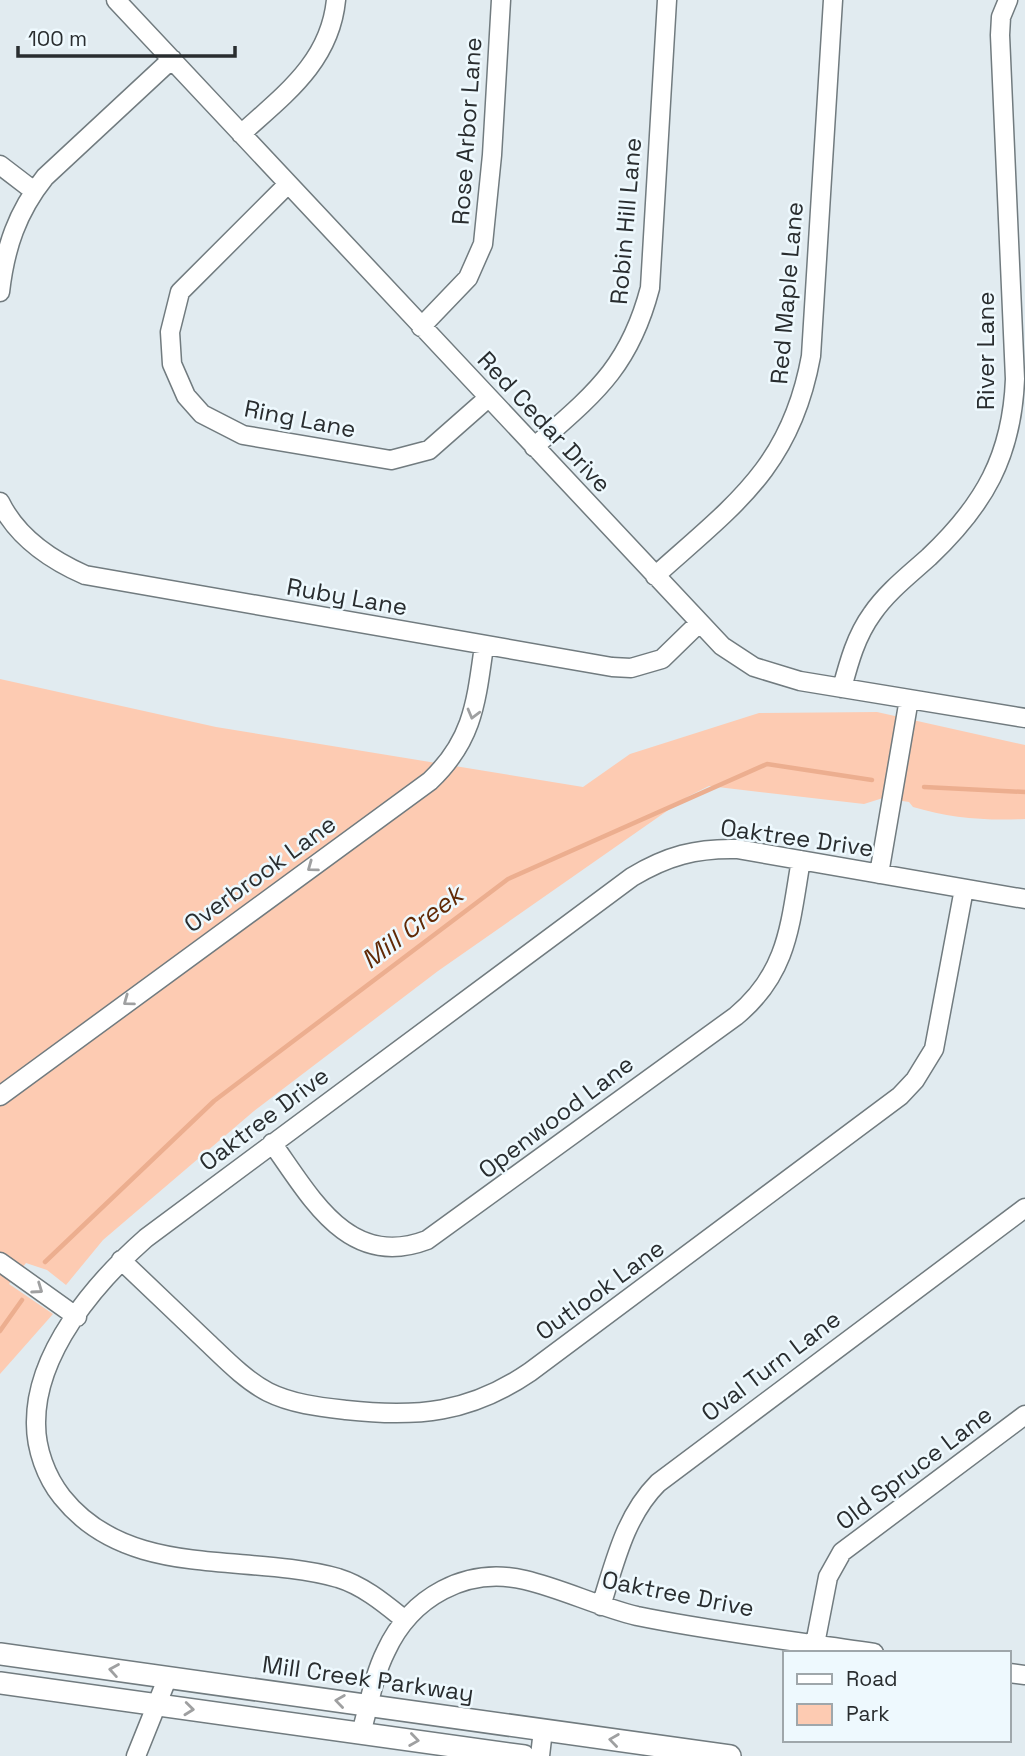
<svg xmlns="http://www.w3.org/2000/svg" width="1025" height="1756" font-family="'Space Grotesk',sans-serif">
  <style>
    .green { fill: #fdcbb2 }
    .lines { fill: none; stroke-linecap: round; stroke-linejoin: round }
    .stream { stroke: #ecae8f; stroke-width: 4.5 }
    .minor-casing { stroke: #717b7f; stroke-width: 21 }
    .major-casing { stroke: #717b7f; stroke-width: 24 }
    .minor { stroke: #fff; stroke-width: 18 }
    .major { stroke: #fff; stroke-width: 21 }
    .oneway { stroke: #9fa0a1 }
    .labels { text-anchor: middle; stroke-width: 5; stroke-linejoin: round; paint-order: stroke }
    .street-label { font-size: 24px; fill: #292d2f; stroke: #eef9fe }
    .water-label { font-size: 26px; font-style: italic; fill: #612a06; stroke: #eef9fe }
  </style>
  <rect width="100%" height="100%" fill="#e1ebf0"/>
  <path class="green" d="M0 679 216 727 583 787 630 754 759 713 877 712 1025 745V819C986 821 950 818 913 807L909 802 883 798 864 804 709 786 687 797 438 971 254 1111 103 1240 66 1285 47 1270 26 1263 9 1284 53 1314 0 1374Z"/>
  <g class="lines">
    <path class="stream" d="M924 787 1025 792
      M45 1262 214 1101 508 879 767 764 872 780
      M0 1331 22 1300"/>
    <defs>
      <path id="minor" d="M116 0 722 646 754 667 800 681 1025 718
        M241 134C284 95 330 62 336 0
        M0 165 34 191
        M288 184 180 292 170 332 172 364 186 396 202 414 243 435 391 460 429 450 488 398
        M0 292C5 248 17 212 45 177L172 59
        M421 327 468 278 483 244 492 155 501 0
        M534 447C594 394 629 368 650 288L667 0
        M0 502C17 537 51 560 85 575L612 667 631 668 662 659 699 623
        M655 576C734 505 791 467 811 356L833 0
        M842 688C849 662 856 636 872 614 887 592 909 575 929 557 984 505 1012 456 1015 379L1000 35 1001 17 1008 0
        M879 874 909 699
        M0 1096 430 781C473 740 476 703 484 646
        M272 1143C311 1197 348 1270 427 1240L736 1016C789 972 790 923 801 860
        M121 1260C149 1287 178 1314 206 1341 225 1359 245 1380 268 1392 292 1404 320 1407 346 1410 417 1418 470 1413 530 1372L900 1096 915 1080 934 1049 964 889
        M0 1262 77 1317
        M601 1606C615 1562 625 1516 658 1483L1025 1208
        M405 1620C385 1604 364 1586 338 1578 245 1552 129 1581 62 1497 46 1477 36 1449 36 1424 35 1353 95 1283 146 1238L632 877C667 856 696 848 737 849L1025 899
        M815 1644 828 1577 842 1552 1025 1415
        M1009 1673 1025 1675
        M361 1733C369 1706 373 1677 386 1651 411 1597 466 1566 525 1580 563 1589 599 1607 637 1616 715 1632 795 1641 874 1653
        M136 1756 167 1679
        M540 1756 543 1730"/>
      <path id="major" d="M0 1654 730 1756
        M0 1683 524 1756"/>
    </defs>
    <use href="#minor" class="minor-casing"/>
    <use href="#major" class="major-casing"/>
    <use href="#minor" class="minor"/>
    <use href="#major" class="major"/>
  </g>
  <defs><path id="oneway-chevron" d="M-2-3.5L2.5 0L-2 3.5" fill="none" stroke-width="1.6" stroke-linecap="round" stroke-linejoin="round" transform="scale(1.75)"/></defs>
  <g class="oneway">
    <use href="#oneway-chevron" transform="translate(473 714) rotate(105)"/>
    <use href="#oneway-chevron" transform="translate(312 867) rotate(144)"/>
    <use href="#oneway-chevron" transform="translate(128 1001) rotate(144)"/>
    <use href="#oneway-chevron" transform="translate(38 1289) rotate(35)"/>
    <use href="#oneway-chevron" transform="translate(114 1670) rotate(-170)"/>
    <use href="#oneway-chevron" transform="translate(340 1701) rotate(-172)"/>
    <use href="#oneway-chevron" transform="translate(189 1709) rotate(6)"/>
    <use href="#oneway-chevron" transform="translate(414 1740) rotate(8)"/>
    <use href="#oneway-chevron" transform="translate(614 1740) rotate(-172)"/>
  </g>
  <g class="labels">
    <g class="street-label">
      <text transform="translate(467 131) rotate(-86)" y="8">Rose Arbor Lane</text>
      <text transform="translate(626 221) rotate(-85)" y="8">Robin Hill Lane</text>
      <text transform="translate(787 293) rotate(-85)" y="8">Red Maple Lane</text>
      <text transform="translate(986 351) rotate(-90)" y="8">River Lane</text>
      <text transform="translate(300 419) rotate(11)" y="8">Ring Lane</text>
      <text transform="translate(544 422) rotate(47)" y="8">Red Cedar Drive</text>
      <text transform="translate(347 597) rotate(10)" y="8">Ruby Lane</text>
      <text transform="translate(797 838) rotate(8)" y="8">Oaktree Drive</text>
      <text transform="translate(260 874) rotate(-36)" y="8">Overbrook Lane</text>
      <text transform="translate(556 1117) rotate(-37)" y="8">Openwood Lane</text>
      <text transform="translate(264 1119) rotate(-37)" y="8">Oaktree Drive</text>
      <text transform="translate(600 1290) rotate(-36)" y="8">Outlook Lane</text>
      <text transform="translate(771 1366) rotate(-37)" y="8">Oval Turn Lane</text>
      <text transform="translate(914 1468) rotate(-37)" y="8">Old Spruce Lane</text>
      <text transform="translate(678 1594) rotate(11)" y="8">Oaktree Drive</text>
      <text transform="translate(368 1679) rotate(8)" y="8">Mill Creek Parkway</text>
    </g>
    <g class="water-label">
      <text transform="translate(412 927) rotate(-37)" y="9">Mill Creek</text>
    </g>
  </g>
  <rect x="783" y="1651" width="228" height="91" fill="#eef9fe" stroke="#9fa7ab" stroke-width="2"/>
  <rect x="797" y="1674" width="35" height="10" fill="#ffffff" stroke="#9fa7ab" stroke-width="2"/>
  <text x="846" y="1686" font-size="21" fill="#292d2f">Road</text>
  <rect x="797" y="1704" width="35" height="21" fill="#fdcbb2" stroke="#9fa7ab" stroke-width="2"/>
  <text x="846" y="1721" font-size="21" fill="#292d2f">Park</text>
  <path d="M18 46v10h217v-10" fill="none" stroke="#292d2f" stroke-width="3.5"/>
  <text x="28" y="46" font-size="21" fill="#292d2f" stroke="#eef9fe" stroke-width="5" paint-order="stroke">100 m</text>
</svg>
